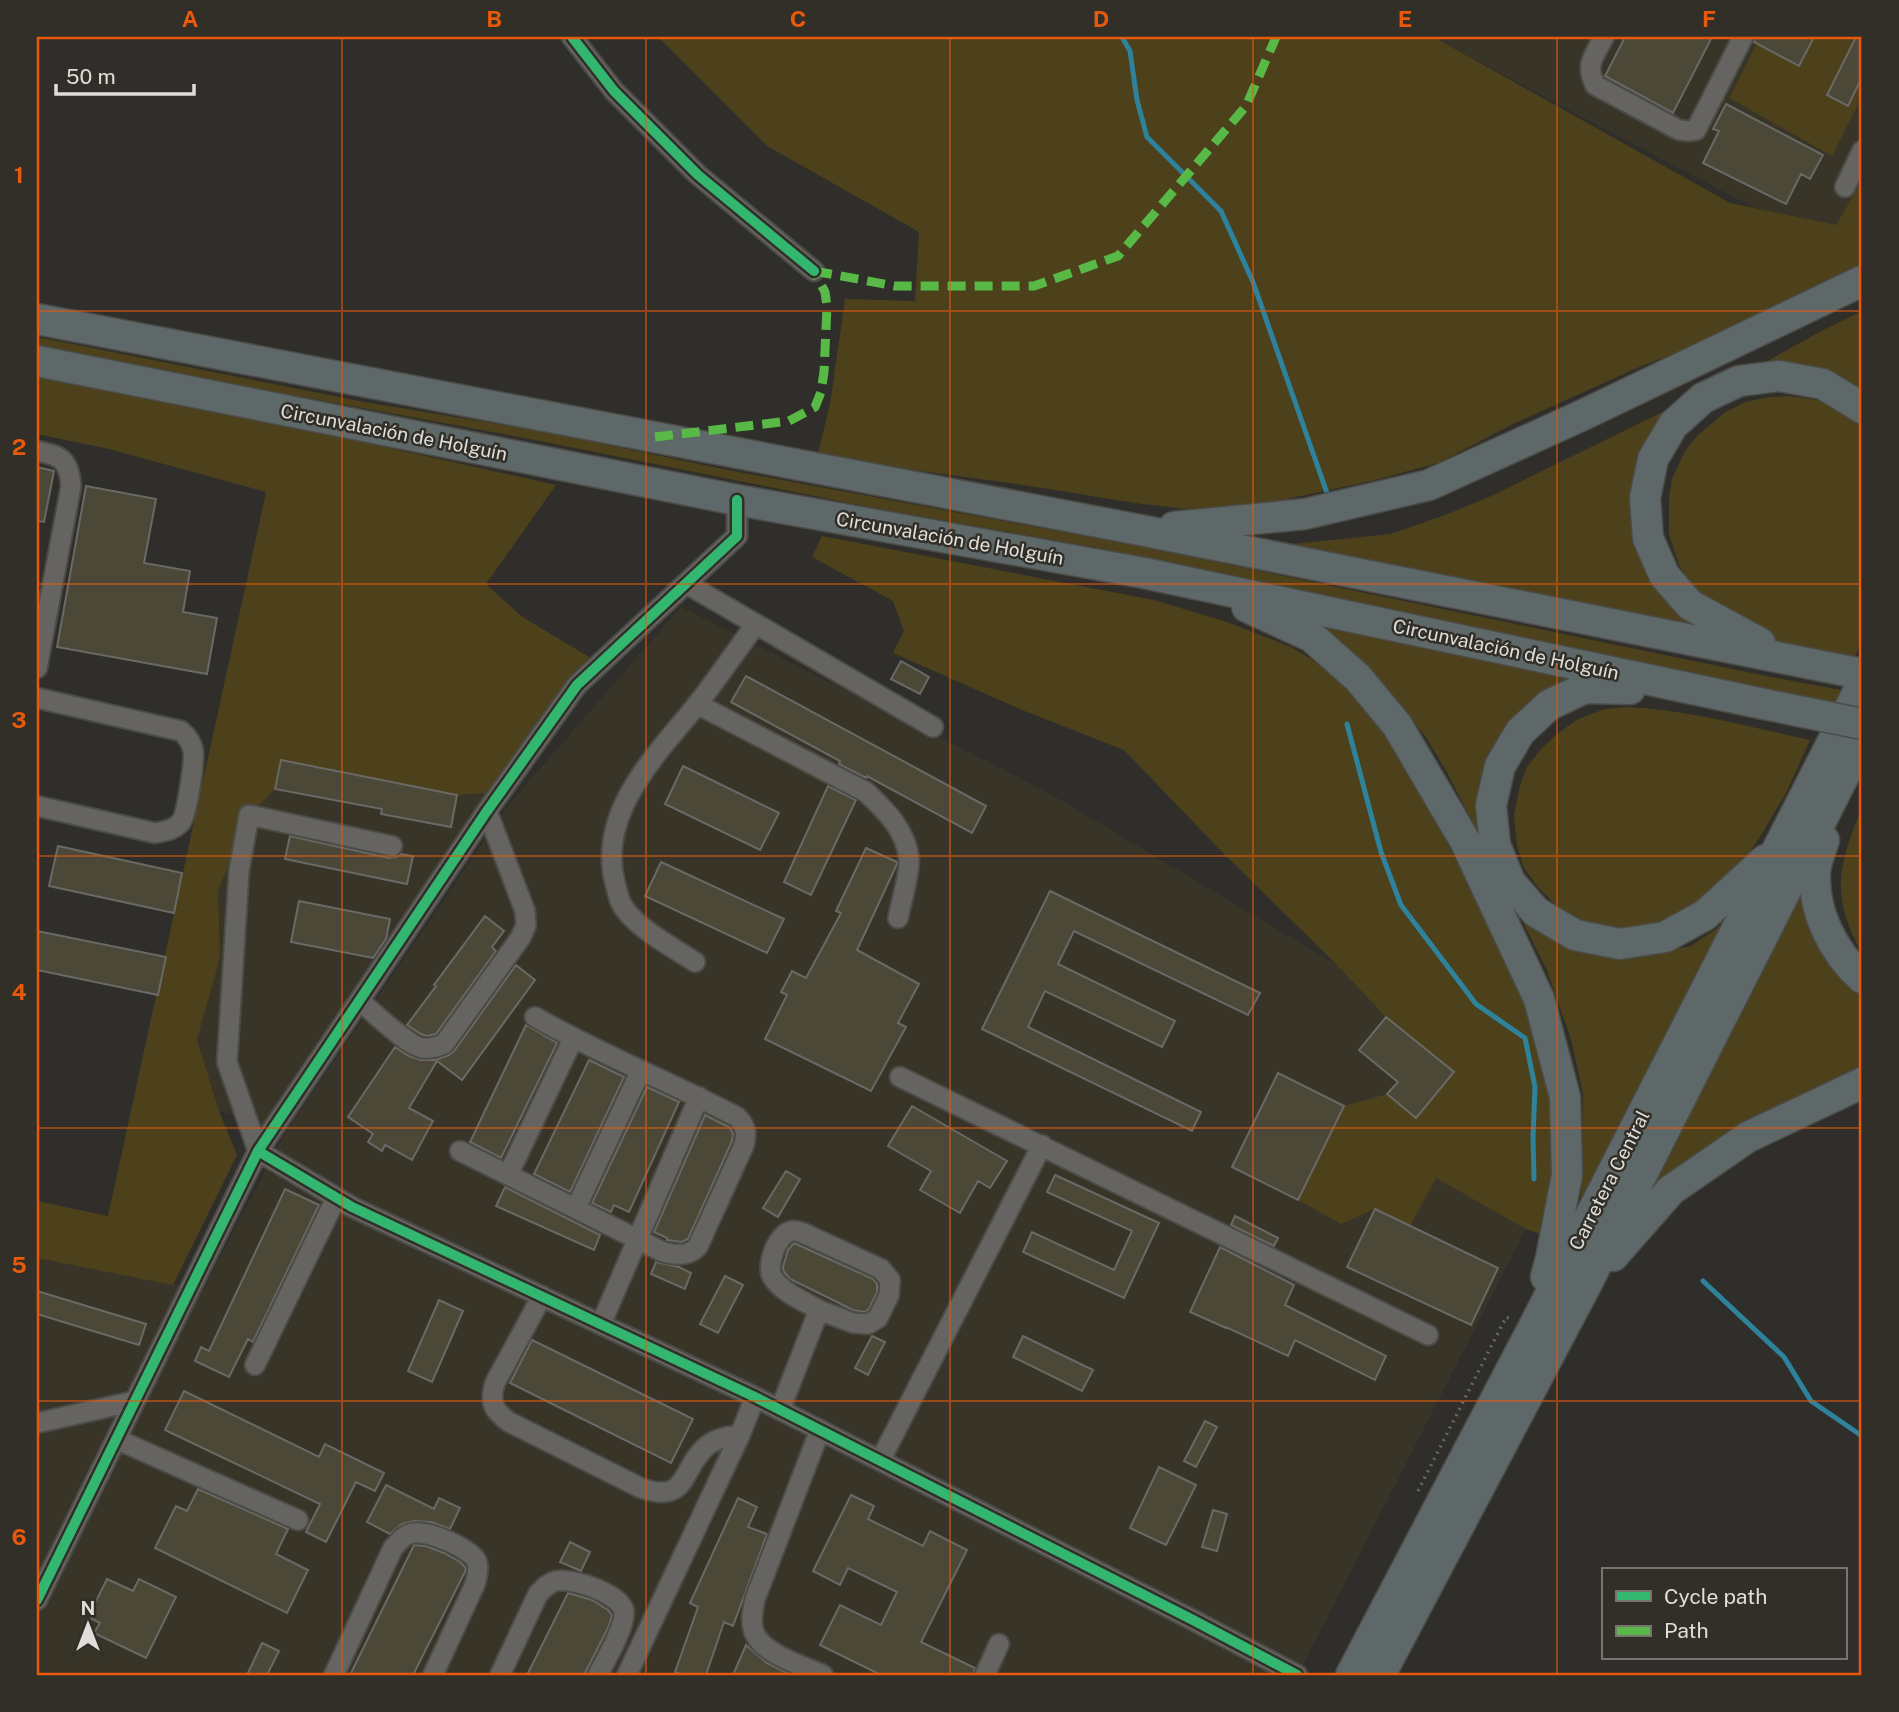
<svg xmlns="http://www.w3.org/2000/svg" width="1899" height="1712" font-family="'Public Sans',sans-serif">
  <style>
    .built { fill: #383428 }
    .green { fill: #4c411b }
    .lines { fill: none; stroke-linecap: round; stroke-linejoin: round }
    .stream { stroke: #2f829c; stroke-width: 5 }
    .building { fill: #4c4838; stroke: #696965; stroke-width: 2 }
    .minor-casing { stroke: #4b4b47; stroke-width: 23 }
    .highway-casing { stroke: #4b4b47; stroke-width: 33 }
    .path { stroke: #676664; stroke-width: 3.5; stroke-dasharray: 2 5; stroke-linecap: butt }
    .minor { stroke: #656460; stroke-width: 19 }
    .highway { stroke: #5f6869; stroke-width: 30 }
    .highway-bridge-casing { stroke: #4b4b47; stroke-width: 33; stroke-linecap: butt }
    .highway-bridge { stroke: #5f6869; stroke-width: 30 }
    .quiet { stroke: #58b947; stroke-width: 9; stroke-dasharray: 18 9; stroke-linecap: butt }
    .cycleway-casing { stroke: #312f28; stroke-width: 15 }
    .cycleway { stroke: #33b770; stroke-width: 10 }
    .grid { fill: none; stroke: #e8590c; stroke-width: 2; stroke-opacity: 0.55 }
    .labels { text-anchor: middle; stroke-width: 5; stroke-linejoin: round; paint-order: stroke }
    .street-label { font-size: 19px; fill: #e0deda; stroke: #312f28 }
    .neatline { fill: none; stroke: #e8590c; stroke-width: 2.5 }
    .grid-label { font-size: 23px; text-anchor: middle; font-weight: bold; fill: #e8590c }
  </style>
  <rect width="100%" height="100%" fill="#2f2e2a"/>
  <path class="built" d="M1440 37H1862V260L1859 263 1569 110 1439 40Z
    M681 607 1047 792 1513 1070 1538 1205 1298 1675H37V1258L203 1290 285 1133 509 804Z
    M214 732 499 792 271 1127 137 1086Z"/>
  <path class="green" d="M658 37H1440L1439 40 1730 203 1836 225 1862 181V269L1713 338 1637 368 1515 423 1438 463 1375 480 1273 502 1196 510 1142 504 1017 484 817 457 830 404 845 299 915 301 919 232 767 146Z
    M1760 37H1862V96L1832 156 1729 98Z
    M1862 311V396L1827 378 1702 396 1642 499 1710 638 1282 545 1391 534 1445 515 1489 497 1771 359 1823 330Z
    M37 337 364 402 540 431 728 470 1143 547 1771 677 1862 694V709L1099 548 869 507 530 439 303 397 160 373 37 347Z
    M37 370 556 485 486 584 521 616 594 660 499 792 457 795 281 760 275 789 249 815 218 891 220 957 197 1040 219 1111 237 1155 173 1285 37 1258V1201L108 1216 266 492 109 449 37 434Z
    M1790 396 1829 402 1862 422V639L1854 659 1780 645 1723 619 1692 587 1680 567 1669 535V498L1672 479 1685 451 1697 436 1725 412 1746 402 1769 397Z
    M822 536 1154 600 1227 622 1291 647 1331 671 1377 717 1434 811 1450 849 1478 903 1501 944 1525 991 1558 1096 1559 1166 1544 1235 1526 1229 1436 1178 1410 1226 1375 1209 1341 1224 1298 1200 1344 1106 1387 1094 1416 1118 1454 1072 1386 1017 1337 965 1223 853 1124 750 1022 710 893 653 904 631 893 601 812 557Z
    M1299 619 1602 679 1585 687 1498 766 1511 890 1654 954 1691 946 1713 931 1728 919 1580 1215 1583 1094 1571 1039 1546 968 1448 774 1427 739 1402 705 1368 670Z
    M1627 707C1689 710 1750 727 1810 740L1787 791 1763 832 1736 873 1680 921 1619 932 1577 921 1560 909 1538 887 1524 868 1517 846 1514 815 1520 785 1527 767 1541 749 1557 734 1578 719 1605 709Z
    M1862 808V953C1830 896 1838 865 1862 808Z
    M1801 893 1862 987V1081L1747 1135 1623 1241 1774 943Z"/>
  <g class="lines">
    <path class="stream" d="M1122 37 1130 51 1137 100 1147 137 1221 211 1253 282 1327 493
      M1347 724 1381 852 1401 905 1476 1004 1525 1038 1535 1087 1533 1137 1534 1179
      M1703 1281 1784 1357 1811 1401 1862 1436"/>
  </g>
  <path class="building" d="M1625 37H1712L1673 113 1605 76Z
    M1755 37H1814L1799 66 1754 42Z
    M1856 37H1862V77L1848 106 1827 95Z
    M1726 104 1823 155 1810 179 1801 174 1786 204 1703 163 1719 131 1713 129Z
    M37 467 54 471 44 522 37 521Z
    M86 486 156 499 144 563 190 571 183 612 217 618 207 674 57 647Z
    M901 661 929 677 920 694 891 679Z
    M746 676 986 806 972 833 867 776 866 778 839 764 840 761 731 702Z
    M281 760 457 795 451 827 381 814 382 809 275 789Z
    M683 766 779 813 760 850 665 804Z
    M828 786 856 800 811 895 784 882Z
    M290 836 389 858 396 857 401 854 413 856 407 884 285 859Z
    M58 846 182 873 174 913 49 886Z
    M866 848 897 862V864L857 950 919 984 898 1023 906 1027 871 1091 765 1039 787 995 781 992 792 971 806 978 841 913 836 911Z
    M661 862 784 919 767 953 645 896Z
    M1050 891 1260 993 1248 1015 1074 931 1058 964 1175 1021 1162 1047 1045 991 1028 1027 1201 1112 1192 1131 982 1029Z
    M299 901 390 919 386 939 373 958 291 942Z
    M485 916 504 931 492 947 496 951 436 1034 427 1036 421 1034 407 1025 436 986 434 985Z
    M37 931 166 957 158 995 37 970Z
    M516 965 535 980 462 1080 437 1061 409 1108 433 1121 412 1160 385 1145 382 1151 368 1142 373 1134 348 1117 395 1047 409 1056 421 1060H435L449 1055 454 1051Z
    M1386 1017 1454 1072 1416 1118 1387 1094 1398 1082 1359 1050Z
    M526 1025 557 1043 501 1158 470 1142Z
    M589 1060 624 1077 570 1192 534 1174Z
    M1278 1073 1344 1106 1298 1200 1232 1167Z
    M647 1087 679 1102 629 1212 614 1205 611 1212 592 1203Z
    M912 1106 1007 1161 990 1188 978 1181 960 1213 920 1190 931 1171 888 1146Z
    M705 1115 729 1127 733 1133 732 1141 688 1239 681 1242 667 1240V1238L654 1232Z
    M786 1171 800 1179 778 1217 763 1208Z
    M1055 1175 1159 1223 1124 1298 1023 1252 1032 1232 1114 1270 1132 1231 1047 1192Z
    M505 1187 600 1235 594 1250 496 1206Z
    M285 1189 319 1205 253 1342 248 1339 229 1377 195 1361 201 1347 209 1351Z
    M1375 1209 1498 1268 1471 1325 1347 1267Z
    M1235 1216 1278 1238 1274 1246 1231 1225Z
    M794 1243 873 1279 877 1284V1292L869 1309 865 1312 853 1310 790 1279 784 1272 783 1267 788 1250Z
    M1220 1247 1294 1285 1285 1305 1386 1356 1375 1380 1295 1340 1288 1356 1226 1327V1328L1190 1312Z
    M656 1262 679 1267 691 1273 685 1289 651 1274Z
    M725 1276 743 1285 718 1333 700 1324Z
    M37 1291 146 1324 139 1345 37 1314Z
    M439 1300 463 1311 432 1382 408 1371Z
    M872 1336 885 1342 868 1375 855 1368Z
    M1023 1336 1093 1370 1082 1391 1013 1357Z
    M532 1340 693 1419 671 1463 510 1383Z
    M184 1391 319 1457 325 1444 384 1473 375 1491 356 1482 326 1542 306 1532 320 1504 165 1430Z
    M1205 1421 1217 1427 1196 1467 1184 1461Z
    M1159 1467 1196 1485 1166 1545 1130 1528Z
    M386 1485 434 1509 439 1498 460 1508 450 1529 431 1522 414 1521 402 1524 390 1534 367 1522Z
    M198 1489 288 1529 276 1554 308 1570 287 1613 155 1548 176 1506 187 1511Z
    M851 1495 874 1506 868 1519 923 1546 930 1531 967 1550 921 1642 975 1668 973 1675H881L820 1645 840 1605 881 1625 897 1592 848 1568 840 1585 813 1571Z
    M738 1498 757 1507 748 1527 767 1534 733 1626 724 1622 706 1675H685L675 1672 698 1607 690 1603Z
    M1213 1510 1227 1514 1217 1551 1202 1547Z
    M570 1542 590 1552 581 1571 560 1562Z
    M414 1545 426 1546 444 1553 460 1562 465 1567 466 1570 413 1675H350Z
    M107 1579 133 1591 139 1579 176 1597 146 1658 94 1633 100 1623 88 1617Z
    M568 1593 592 1600 608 1610 612 1615 609 1626 584 1675H527Z
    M262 1643 279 1651 267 1675H247Z
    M746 1645 767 1663 791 1675H733Z"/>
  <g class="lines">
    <defs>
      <path id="minor" d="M572 37 614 91 698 175 814 271
        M1604 37C1594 56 1585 64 1595 85L1679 130 1689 131 1696 130 1743 37
        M1845 187 1862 151
        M37 451C62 456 69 460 71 486L37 668
        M687 584 933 727
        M37 698 181 731C187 736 191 741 193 750 195 760 187 814 181 822 174 830 165 831 155 833L37 806
        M697 704 866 792C886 811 906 830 909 859 910 873 901 903 898 918
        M392 846 249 815 239 871 227 1062 258 1151 352 1207 755 1397 1193 1620 1297 1675
        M695 962C674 948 632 926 621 903 618 897 617 889 615 883 597 813 656 755 696 706 717 679 736 651 756 624
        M360 1001C373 1012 407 1045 422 1048 430 1049 437 1047 444 1044L521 937 526 925 525 911 487 811
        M900 1077 1428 1335
        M460 1151 663 1252C676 1255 689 1257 698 1246L744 1145C747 1133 746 1126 737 1117 671 1082 601 1055 535 1017
        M508 1175 573 1039
        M576 1208 641 1070
        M542 1296 495 1383C489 1403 493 1410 509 1422L641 1488C690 1505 680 1467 708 1445 717 1438 729 1436 740 1435
        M601 1324 699 1097
        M255 1365 336 1198
        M780 1410 819 1310C804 1301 783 1293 773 1278 765 1267 777 1233 792 1231 795 1230 799 1232 803 1233L881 1269 890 1280 889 1295 878 1318 868 1324 853 1323 819 1310
        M37 1423 135 1401
        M820 1430 755 1599C753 1609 750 1621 754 1632 762 1654 803 1666 823 1675
        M116 1439 298 1520
        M880 1461 1042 1145
        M37 1600 258 1151 487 811 577 685 737 536V500
        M334 1675 393 1548C400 1541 404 1534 414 1533 428 1530 472 1549 477 1562 479 1569 477 1577 475 1584L433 1675
        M500 1675 538 1594C544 1588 548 1583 556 1581 571 1577 626 1595 624 1614 624 1629 605 1661 598 1675
        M627 1675 740 1435 755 1397
        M985 1675 999 1644"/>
      <path id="highway" d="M37 319 1140 530 1862 674
        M37 361 737 500 1144 573 1759 703
        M1174 527 1305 514 1429 485 1585 414 1862 281
        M1247 607 1312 637 1358 678 1397 725 1465 841 1539 999 1565 1097 1567 1175 1551 1258 1546 1277
        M1760 643 1690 605 1664 575 1648 538 1645 498 1653 459 1673 425 1703 398 1739 381 1779 376 1823 384 1862 408
        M1630 689 1585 688 1549 705 1520 732 1500 766 1491 805 1495 845 1510 882 1536 912 1575 935 1620 944 1665 937 1705 915 1765 860
        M1824 840C1821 850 1816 861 1815 872 1813 912 1833 952 1862 978
        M1613 1256 1671 1190 1748 1137 1862 1083
        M1351 1675 1532 1330 1862 684
        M1380 1675 1585 1287 1862 740"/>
    </defs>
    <use href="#minor" class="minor-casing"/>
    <use href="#highway" class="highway-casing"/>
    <path class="path" d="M1418 1491 1506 1317 1513 1320"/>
    <use href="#minor" class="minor"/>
    <use href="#highway" class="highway"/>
    <defs>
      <path id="highway-bridge" d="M1759 703 1862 724"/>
    </defs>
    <use href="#highway-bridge" class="highway-bridge-casing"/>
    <use href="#highway-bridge" class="highway-bridge"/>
    <path class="quiet" d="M814 271 895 286H1034L1118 256 1246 106 1276 37
      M655 437 789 421 815 407 821 392 824 372 827 307 825 292 814 271"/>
    <defs>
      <path id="cycleway" d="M572 37 614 91 698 175 814 271
        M258 1151 352 1207 755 1397 1193 1620 1297 1675
        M37 1600 258 1151 487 811 577 685 737 536V500"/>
    </defs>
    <use href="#cycleway" class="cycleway-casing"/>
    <use href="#cycleway" class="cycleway"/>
  </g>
  <path class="grid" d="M342 37V1675M646 37V1675M950 37V1675M1253 37V1675M1557 37V1675M37 311H1862M37 584H1862M37 856H1862M37 1128H1862M37 1401H1862"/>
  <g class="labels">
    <g class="street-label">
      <text transform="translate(394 432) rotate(11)" y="7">Circunvalación de Holguín</text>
      <text transform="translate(950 538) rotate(10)" y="7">Circunvalación de Holguín</text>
      <text transform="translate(1506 649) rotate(12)" y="7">Circunvalación de Holguín</text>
      <text transform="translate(1609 1180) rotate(-63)" y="7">Carretera Central</text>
    </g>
  </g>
  <rect width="1899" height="1712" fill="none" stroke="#312f28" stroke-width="77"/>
  <rect x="1602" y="1568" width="245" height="91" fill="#312f28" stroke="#77756f" stroke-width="2"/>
  <rect x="1616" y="1591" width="35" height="10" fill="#33b770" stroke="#77756f" stroke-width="2"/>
  <text x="1664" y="1604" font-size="21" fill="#e0deda">Cycle path</text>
  <rect x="1616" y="1626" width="35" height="10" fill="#58b947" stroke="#77756f" stroke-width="2"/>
  <text x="1664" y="1638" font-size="21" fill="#e0deda">Path</text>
  <g transform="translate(88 1625)" stroke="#312f28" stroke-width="5" paint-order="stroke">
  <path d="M0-5L12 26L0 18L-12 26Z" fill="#e0deda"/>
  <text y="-10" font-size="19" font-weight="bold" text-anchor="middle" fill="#e0deda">N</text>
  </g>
  <path d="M56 84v10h138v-10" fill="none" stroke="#e0deda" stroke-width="3.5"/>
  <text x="66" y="84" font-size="21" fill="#e0deda" stroke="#312f28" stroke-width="5" paint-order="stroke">50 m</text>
  <rect x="38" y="38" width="1822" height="1636" class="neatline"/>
  <g class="grid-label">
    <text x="190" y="27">A</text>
    <text x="494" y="27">B</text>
    <text x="798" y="27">C</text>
    <text x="1101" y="27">D</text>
    <text x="1405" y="27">E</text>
    <text x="1709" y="27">F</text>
    <text x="19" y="183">1</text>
    <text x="19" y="455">2</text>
    <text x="19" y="728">3</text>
    <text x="19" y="1000">4</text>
    <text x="19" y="1273">5</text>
    <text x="19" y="1545">6</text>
  </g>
</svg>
